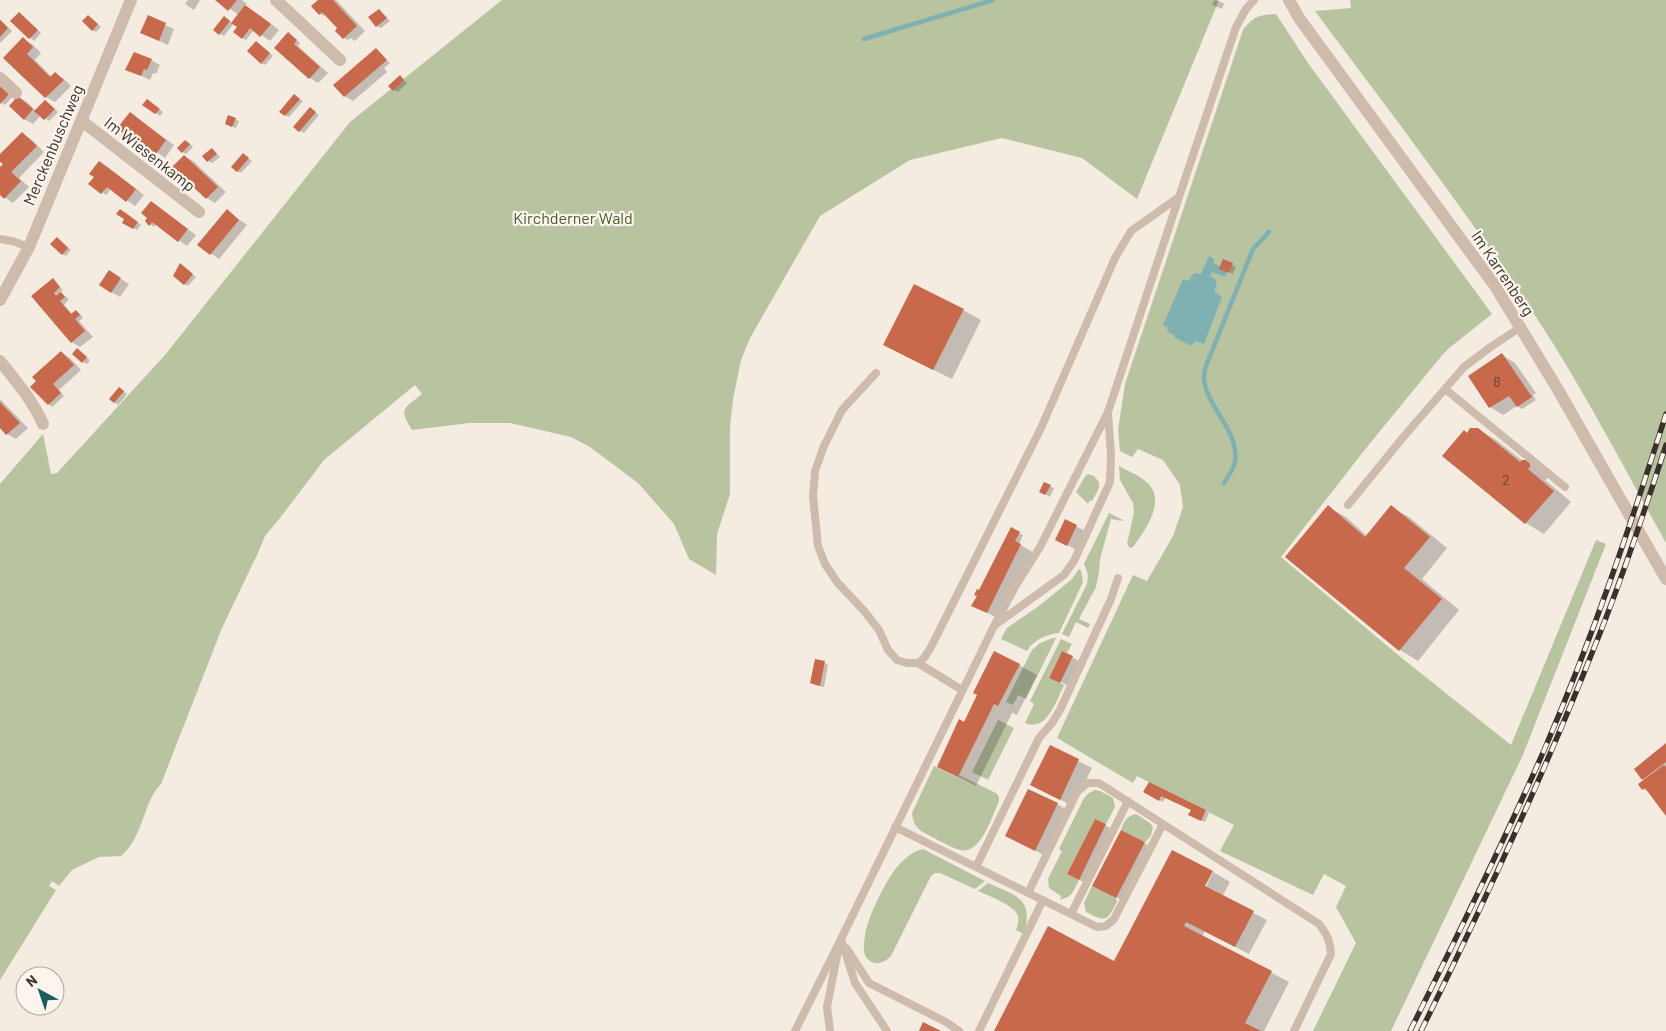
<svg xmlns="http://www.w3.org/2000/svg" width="1666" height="1031" font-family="Barlow,sans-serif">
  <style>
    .green { fill: #b8c4a0 }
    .water { fill: #7fb0b2 }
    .shadow { fill: #0003 }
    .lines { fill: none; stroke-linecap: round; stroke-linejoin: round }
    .stream { stroke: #7fb0b2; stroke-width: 4.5 }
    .building { fill: #c8694b }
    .service { stroke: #cdbbac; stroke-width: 8 }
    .minor { stroke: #cdbbac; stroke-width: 12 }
    .tertiary { stroke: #cdbbac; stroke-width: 12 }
    .rail-casing { stroke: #3b302b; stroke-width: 5.5 }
    .rail { stroke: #fbf5ee; stroke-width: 4; stroke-dasharray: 11; stroke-linecap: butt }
    .labels { text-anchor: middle; stroke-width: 4.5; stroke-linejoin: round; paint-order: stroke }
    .number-label { font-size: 14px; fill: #5e3e33 }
    .street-label { font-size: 16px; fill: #3b302b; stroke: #fbf5ee }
    .park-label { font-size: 16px; fill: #4a5a2e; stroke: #fbf5ee }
  </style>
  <rect width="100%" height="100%" fill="#f4ebe1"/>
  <path class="green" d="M502 0H1219L1137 199 1082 158 1002 138 910 160 820 216 750 338 741 360 733 399 730 426V494L717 534 716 575 689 559 674 524 638 483 590 447 571 437 510 423H469L412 430C398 408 404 409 422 394L415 385 324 460 280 518 265 536 257 555 222 628 161 784C143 801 144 837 121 856L99 857 78 867 72 870 59 886 52 881 49 886 56 890 0 980V484L43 434 51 474 57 473 165 355 350 122Z
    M1350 0H1666V543C1624 468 1584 390 1536 317 1467 212 1390 112 1315 11L1351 8Z
    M1276 14 1308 63 1492 314 1448 349 1439 359 1367 447 1281 557 1403 659 1511 745 1596 540 1606 544 1522 757 1391 1031H1313L1356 943 1336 907 1346 886 1324 874 1313 895 1220 851 1234 825 1137 776 1133 783 1057 738 1133 575 1147 581 1173 536 1183 507 1180 485 1163 460 1138 449 1132 457 1120 451 1118 430 1125 384 1243 30C1254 16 1259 15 1276 14Z
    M1119 466C1127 471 1137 474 1144 480 1169 498 1146 529 1133 547L1130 548 1127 544 1134 512 1133 503 1120 480Z
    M1088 474 1094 476 1099 482V488L1092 501 1090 500 1088 504 1076 492 1084 478Z
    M1109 513 1123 520 1122 521 1111 519 1100 559 1099 572 1096 587 1079 619 1090 624 1088 628 1076 622 1069 637 1062 634 1087 584 1088 575 1084 564Z
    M1079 569 1081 570 1083 582 1059 633C1047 634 1033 640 1027 651L1001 639 1007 628 1039 606 1072 579Z
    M1053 638H1056L1026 699 1018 695 1013 705 1006 702 1032 650 1040 643Z
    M1061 639 1072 644 1067 653 1062 651 1049 677 1064 685C1056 701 1047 732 1025 723L1034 704 1030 701Z
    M998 720 1014 728 988 780 972 772Z
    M934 766 957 777 959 775 996 793 999 797V801C992 816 981 855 960 850 949 847 931 836 921 831 914 825 913 821 912 813Z
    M1095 790 1100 791 1113 798 1115 807 1106 824 1095 819 1067 874 1079 880C1074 889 1072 899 1060 899L1061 896 1049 888 1048 879 1062 851 1059 849 1084 798 1089 793Z
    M1136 814 1150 823 1153 827 1151 836 1145 842 1121 830C1124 822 1126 816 1136 814Z
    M923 849 985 881 975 889 940 873H935L931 876 891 956C884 964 871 967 865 955 863 950 864 941 865 936 866 920 887 878 898 866 905 858 913 851 923 849Z
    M988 883C1016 896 1034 897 1024 934L1016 930C1018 924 1020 919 1017 914 1013 905 987 895 978 891Z
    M1092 886 1116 898 1117 902C1106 922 1106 922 1086 912L1084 903Z"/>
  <path class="water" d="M1209 256 1214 259V264L1221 266 1227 272 1225 277 1212 272 1210 276 1215 279 1217 285 1214 291 1222 297 1204 344 1195 341 1192 346 1175 338 1174 335 1167 332 1168 327 1163 325 1183 279 1189 281 1192 275 1196 273 1201 274Z"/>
  <path class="shadow" d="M188 0H200L194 10 185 4Z
    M217 0H242L247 4 244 6 261 16 279 30 270 41 254 30 246 40 242 38 238 27 234 23 224 36 220 34 229 20 232 23 239 15Z
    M320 0H336L365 31 355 41 350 38 348 40 344 38 337 31 342 33 325 14 324 16 320 14Z
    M1214 0 1224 3 1222 9 1212 5Z
    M379 10 390 21 381 28 377 26Z
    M23 16 41 33 34 41 12 21Z
    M88 16 101 27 96 32 92 30Z
    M148 17 174 29 168 45 142 33Z
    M0 19 12 31 0 43Z
    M292 36 300 43 298 46 328 73 318 83 310 78 276 48Z
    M23 39 32 44 41 53 35 60 52 77 56 74 64 79 71 86 55 102 46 97 5 58Z
    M260 45 273 56 265 65 261 63Z
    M376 50 390 63 384 68 387 72 353 101 345 96Z
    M151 60 160 65 156 74 153 73 150 80 127 69Z
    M400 77 407 83 398 92 394 90Z
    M0 86 12 97 5 105 0 102Z
    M18 97 27 102 36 111 49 104 58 112 49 121 41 115 33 124 24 119Z
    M298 98 303 101 289 117 285 115Z
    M151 103 163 112 160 116 144 104Z
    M314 111 319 115 304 133 300 131Z
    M130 113 174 145 165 158 132 134 131 137 127 134Z
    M235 119 239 121 236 128 230 126Z
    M22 134 31 139 44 152 19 178 29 187 13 203 0 194V169L4 164 0 160V156Z
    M189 143 193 147 186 154 183 152Z
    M213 150 220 157 212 163 208 161Z
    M184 156 193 161 226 192 215 203 207 198Z
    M247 157 252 161 241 173 237 171Z
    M100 162 108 167 144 195 135 206 111 189 106 195 90 184 95 177Z
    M151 203 196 235 187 246 156 224 154 227 146 221Z
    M227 211 247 225 219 259 199 245Z
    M125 212 141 225 137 230 124 223Z
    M58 238 71 250 66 256 62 254Z
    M1232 265 1236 267 1233 274 1225 270Z
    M184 267 196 277 188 286 184 284Z
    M118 277 129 284 120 297 111 292Z
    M53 280 63 290 60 292 69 299 64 305 72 314 76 311 80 314 83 318 79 321 93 337 80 347 72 342 45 309Z
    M963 310 981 320 952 379 903 355Z
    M81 352 90 360 87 364 83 362Z
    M61 353 70 358 81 370 59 390 64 396 52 407 43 398Z
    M1502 355 1515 363 1536 393 1533 395 1536 400 1522 409 1517 406 1503 415 1490 407Z
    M123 391 127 394 118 405 114 402Z
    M0 399 28 428 16 439 7 434 0 426Z
    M1478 429 1496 440 1523 461H1525L1544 472 1548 477 1545 480 1571 502 1544 534 1526 523 1443 456 1467 434Z
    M1045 484 1054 488 1050 497 1041 492Z
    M1328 507 1346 517 1367 536 1391 507 1409 517 1447 548 1422 579 1459 610 1418 661 1400 650 1287 557Z
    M1066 521 1085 531 1076 550 1065 544Z
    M1011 529 1023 535 1019 544 1034 553 1001 620 973 605Z
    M1063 652 1081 662 1069 687 1058 680Z
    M825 663 828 665 824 687 815 685 811 683Z
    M1019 665 1037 675 1017 715 1012 713 976 786 938 766 965 723Z
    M1666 744V814L1649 790 1647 791 1643 789 1645 781 1635 769Z
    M1050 746 1092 768 1073 806 1031 785Z
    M1149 783 1209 813 1205 822 1194 817 1192 810 1166 797 1163 802 1145 792Z
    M1057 804 1071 812 1048 857 1006 836Z
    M1096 820 1114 830 1088 884 1077 879Z
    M1144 843 1153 848 1126 902 1103 891Z
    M1213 872 1230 882 1222 897 1267 920 1249 954 1205 931 1202 936 1289 982 1264 1031H995L1115 962 1203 887H1206Z"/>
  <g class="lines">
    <path class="stream" d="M864 39 993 0
      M1224 483C1228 476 1234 469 1235 462 1240 430 1204 405 1204 377 1204 374 1205 369 1206 366L1253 249 1269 232"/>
  </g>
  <path class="building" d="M215 0H237L228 11Z
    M318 0H333L357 26 343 39 335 31 337 28 322 12 319 15 311 6Z
    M245 5 271 24 260 37 250 28 242 39 233 32 237 27 231 23Z
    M379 9 387 18 376 27 368 17Z
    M19 12 38 30 29 39 10 21Z
    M88 15 98 24 92 31 82 21Z
    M148 15 166 23 159 41 140 33Z
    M224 16 230 21 219 35 213 30Z
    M0 20 8 28 0 37Z
    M288 32 297 40 294 44 320 67 309 79 274 48Z
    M23 37 33 47 27 54 50 77 55 72 64 80 45 98 3 58Z
    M256 41 270 53 261 64 247 51Z
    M376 48 387 60 344 97 333 85Z
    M134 52 152 59 147 70 144 69 141 76 125 70Z
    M400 75 404 80 393 91 388 86Z
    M0 86 9 94 0 104Z
    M294 94 300 99 285 116 279 112Z
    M18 96 33 109 24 120 9 106Z
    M147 99 160 109 155 114 142 105Z
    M45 100 55 109 44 120 34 111Z
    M310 107 316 112 299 132 293 127Z
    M130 112 166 140 156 154 128 133 126 136 119 130 121 127 119 126Z
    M228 115 236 118 232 127 225 124Z
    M22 132 37 146 11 172 21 181 4 199 0 195V167L3 164 0 162V154Z
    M185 140 190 144 182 153 177 148Z
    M212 148 217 154 207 162 202 156Z
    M243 153 249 158 237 172 231 167Z
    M184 155 218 187 206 199 172 167Z
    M99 161 136 189 126 202 107 187 101 194 88 184 94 177 89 174Z
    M151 201 188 229 178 242 152 222 149 226 145 221 147 218 141 213Z
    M120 209 138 222 133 229 122 223 124 219 116 214Z
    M227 209 239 220 210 255 197 245Z
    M57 237 68 248 62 255 50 244Z
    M1223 259 1233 263 1229 273 1219 269Z
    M180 263 193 274 184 285 173 276Z
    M109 270 121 278 111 293 99 285Z
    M53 278 60 287 54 293 56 296 61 292 65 297 60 301 71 314 76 310 80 315 75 319 85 331 71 343 31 296Z
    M914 284 964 309 933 370 883 345Z
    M77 348 87 357 82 363 72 354Z
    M61 351 74 365 53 384 61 393 48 405 30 387 36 381 32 377Z
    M1502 353 1532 397 1517 407 1509 396 1489 408 1468 376Z
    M119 387 124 391 114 403 109 399Z
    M0 402 20 423 6 435 0 428Z
    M1470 428H1478L1520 462 1522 460H1526L1530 463V467L1528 469 1554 491 1525 524 1442 456 1464 430 1467 433Z
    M1044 482 1051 485 1045 495 1039 492Z
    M1328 505 1365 537 1391 505 1430 537 1404 568 1442 599 1399 651 1285 557Z
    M1065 519 1077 525 1067 546 1055 540Z
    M1011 527 1020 532 1015 541 1021 544 987 613 971 606 977 596 974 595 977 589 979 590Z
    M994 651 1020 664 998 706 994 704 958 777 937 767 959 719 964 722 977 695 973 693Z
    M1062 651 1073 656 1060 683 1049 678Z
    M815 659 825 661 820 686 810 683Z
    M1666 743V762L1642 780 1634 769Z
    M1050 745 1079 759 1060 800 1030 785Z
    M1664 765 1666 767V816L1645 788 1642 790 1638 784Z
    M1149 782 1206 810 1201 821 1188 815 1191 810 1161 796 1159 801 1143 792Z
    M1028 789 1058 803 1035 851 1005 836Z
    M1095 819 1106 824 1079 880 1067 874Z
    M1121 830 1145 842 1116 898 1092 886Z
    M1172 850 1213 871 1205 886 1254 911 1235 947 1186 922 1184 926 1272 971 1245 1023 1261 1031H994L1048 926 1114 961Z
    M923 1022 941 1031H919Z"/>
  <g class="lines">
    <path class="service" d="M0 239 12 241 29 247
      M876 373 842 410 824 446 815 471 813 496 818 546 825 564 837 582 865 612 879 630 888 650 897 660 907 663H918L924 658 930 649 1041 428 1115 258 1131 231 1179 197 1236 27 1246 9 1254 0
      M1445 389 1565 487
      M1348 505 1405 435 1464 367 1492 346 1521 327
      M995 625 1064 575 1074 561 1110 482 1111 454 1108 413
      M918 663 962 690
      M895 827 1097 927 1106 926 1114 919 1163 824 1319 924C1327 934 1330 941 1331 954L1294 1031
      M976 867 1039 738 1052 723 1060 710 1111 599 1118 578
      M1028 893 1077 792 1087 783H1099L1163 824
      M1071 914 1128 801
      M847 949 869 983 946 1022 959 1031
      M795 1031 841 939
      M830 1031 827 1007 838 951
      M887 1031 855 983 841 939 994 626 1016 585 1040 547 1108 412 1179 197
      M979 1031 1043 900"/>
    <path class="minor" d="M276 0 340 60
      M0 78 16 93
      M82 121 199 212
      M0 300 29 247 131 0
      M0 361C16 381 33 401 43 424"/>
    <path class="tertiary" d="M1289 0 1299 18 1495 286 1557 388 1666 579"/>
    <defs>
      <path id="rail" d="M1410 1031C1457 937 1503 844 1545 748 1592 639 1630 527 1666 414
        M1421 1031C1483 905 1542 779 1594 648 1621 582 1644 513 1666 445"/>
    </defs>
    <use href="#rail" class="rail-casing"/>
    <use href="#rail" class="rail"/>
  </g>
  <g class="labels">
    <g class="number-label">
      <text x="1497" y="387">8</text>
      <text x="1506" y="485">2</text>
    </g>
    <g class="street-label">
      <text transform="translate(53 145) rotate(-67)" y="6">Merckenbuschweg</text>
      <text transform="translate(150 154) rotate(38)" y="6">Im Wiesenkamp</text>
      <text transform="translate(1503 273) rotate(56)" y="6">Im Karrenberg</text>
    </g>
    <g class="park-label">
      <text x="573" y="224">Kirchderner Wald</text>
    </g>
  </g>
  <g transform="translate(40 991) rotate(320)"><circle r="24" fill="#fbf5ee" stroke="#aea6a0"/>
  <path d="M0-4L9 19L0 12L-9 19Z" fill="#1f5a5e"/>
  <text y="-8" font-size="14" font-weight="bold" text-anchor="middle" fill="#3b302b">N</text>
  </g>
</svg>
